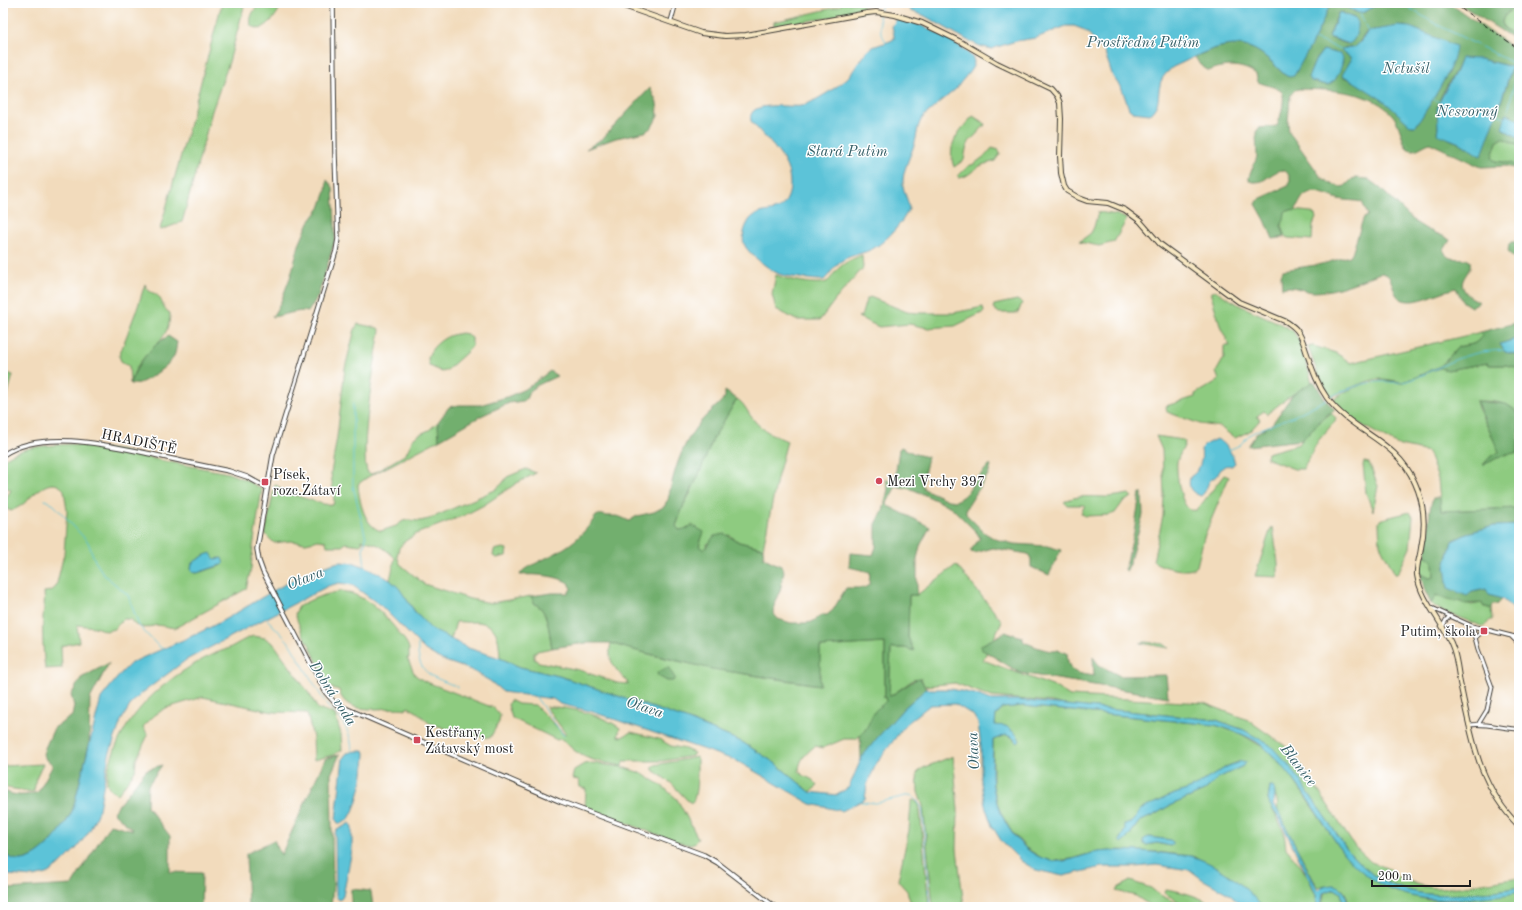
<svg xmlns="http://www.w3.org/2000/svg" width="1522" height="910" font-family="'Old Standard TT',serif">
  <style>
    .green { fill: #8ecb80; stroke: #55744e; fill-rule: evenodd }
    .forest { fill: #72af6e; stroke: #476645; fill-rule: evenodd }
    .water { fill: #5bc3d8; stroke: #3c707a }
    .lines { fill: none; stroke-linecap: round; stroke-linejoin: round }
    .stream { stroke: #5bc3d8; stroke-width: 1 }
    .minor-casing { stroke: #3c3934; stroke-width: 5 }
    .tertiary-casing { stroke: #3c3934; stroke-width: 5.5 }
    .secondary-casing { stroke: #3c3934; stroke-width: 6 }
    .minor { stroke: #fff; stroke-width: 3 }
    .tertiary { stroke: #fff; stroke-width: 3.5 }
    .secondary { stroke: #f8e8c3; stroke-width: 4 }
    .rail { stroke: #1c1c1c; stroke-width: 1; stroke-dasharray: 6 3; stroke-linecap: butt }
    .poi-dot { fill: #d1495b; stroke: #fff; stroke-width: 1.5 }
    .labels { text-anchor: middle; stroke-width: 3; stroke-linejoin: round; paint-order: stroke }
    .street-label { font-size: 14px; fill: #1c1c1c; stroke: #fff }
    .poi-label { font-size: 14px; fill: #1c1c1c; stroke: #fff; text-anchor: start }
    .water-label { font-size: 15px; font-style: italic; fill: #355f67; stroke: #fff }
  </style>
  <rect width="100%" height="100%" fill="#fff"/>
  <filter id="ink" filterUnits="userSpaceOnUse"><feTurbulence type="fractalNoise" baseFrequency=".025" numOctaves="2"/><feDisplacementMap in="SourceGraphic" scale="8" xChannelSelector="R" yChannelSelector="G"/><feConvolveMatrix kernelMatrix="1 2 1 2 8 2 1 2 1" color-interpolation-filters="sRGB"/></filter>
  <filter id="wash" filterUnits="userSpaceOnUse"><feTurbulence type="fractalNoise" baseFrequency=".012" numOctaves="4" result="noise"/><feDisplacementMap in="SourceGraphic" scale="16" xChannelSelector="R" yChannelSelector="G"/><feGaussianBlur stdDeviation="0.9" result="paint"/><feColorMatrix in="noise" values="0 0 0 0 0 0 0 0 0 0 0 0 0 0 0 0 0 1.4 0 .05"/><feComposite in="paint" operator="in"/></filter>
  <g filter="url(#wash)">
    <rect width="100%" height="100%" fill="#f2dbbc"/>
    <path class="green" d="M222 3H245L229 62 212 111 183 219 182 222 161 230 160 229 189 127Z
      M261 3H281C279 14 270 24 260 29L251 26C249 15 254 10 261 3Z
      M842 3H862L864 8 871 10 774 27V22L833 8 841 5Z
      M1518 3H1519V38L1504 28 1502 22C1504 12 1513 11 1518 3Z
      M973 116 984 123 985 125 969 142 966 149 964 160 954 167C946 145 958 132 973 116Z
      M1503 138 1519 146V166L1510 163 1495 161 1492 157 1497 142Z
      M992 148 999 150 1000 154 995 161C991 163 987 163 982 165 973 169 969 177 959 178L958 176 968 166 974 164 986 155Z
      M1291 210 1311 212 1315 215 1316 218 1313 225 1312 240 1288 238 1283 235C1281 227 1282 219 1285 212Z
      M1098 212 1118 215 1127 219 1114 242 1099 246 1079 242 1091 233 1094 227Z
      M862 255 863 268 835 300 820 320H796L776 309 772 294 776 275C785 279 820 287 828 281 831 279 833 274 836 271 843 263 852 259 862 255Z
      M145 284C148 294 154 291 159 297 163 303 163 309 170 313 170 337 155 344 142 360 136 367 133 375 130 383L129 366 121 361 119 356 138 306Z
      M1216 291 1241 306 1277 322 1293 331 1301 344 1312 383 1290 396 1267 414 1264 411 1257 416 1260 420 1250 431 1235 438 1220 427 1200 424 1167 412 1166 406 1195 397V394L1219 380 1216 372 1224 358V346H1230L1221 328 1211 295 1212 292Z
      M870 297 907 312 918 313H953L983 307 984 312 955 326 928 328 909 324 879 327 858 317 859 316 861 317 866 300Z
      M1017 300 1022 303 1018 313H999L993 308 994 305Z
      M358 324 378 328 380 331C376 354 358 457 368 473L372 474 406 454 413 439 418 435 429 430 438 422 439 440 368 477 358 484C359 500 364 526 381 531L396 526 403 521 408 520 420 521 429 519 495 490 502 484 507 477 526 469 536 473 517 483 484 505 465 515 416 534 404 542 399 548 397 556 400 564 424 584 470 599 491 603 531 596 535 604C549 610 549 634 552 648L537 651 534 653V659L539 662 579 670 617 683 629 684C618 671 606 663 611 643 679 665 749 675 819 685L820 647 885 643V694L883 696 887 701 873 715 868 728 856 739H844L823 748 815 746C807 753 799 759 799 771 805 779 812 776 818 786L810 792 775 763 742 742 686 719 559 676 520 667 500 658C499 636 497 621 471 622 466 623 461 621 456 622L451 639C444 636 436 633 431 629 414 615 406 594 390 580L395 558C384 547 377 543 361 540L363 543 360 545 346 543 342 546H327L326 541 318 540 306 543 290 541 274 543 265 534 275 484 285 492 323 504 333 505 334 501 331 473 337 437 345 368 355 329Z
      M1481 332 1482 336C1475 347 1468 344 1458 347L1442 365 1447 370 1488 363 1489 365H1506L1519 368V416C1511 401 1491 401 1476 401L1478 408 1500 452 1489 458 1484 464 1507 454 1518 453 1519 451V508L1441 511 1438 479 1428 452 1400 446 1351 419 1333 400C1341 392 1367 381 1379 381 1386 380 1394 382 1401 383L1402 382C1395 381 1387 379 1380 379 1369 379 1342 391 1332 397 1319 383 1315 364 1308 347L1313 346 1336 353 1351 363Z
      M462 333 467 334 472 338V346L469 350 446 371 442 372 430 366C422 354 441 338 452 335 455 334 459 334 462 333Z
      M3 364H6L4 372 13 375 3 411Z
      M737 399C745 404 747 412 753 419 762 431 774 435 787 441L777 479 763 548 739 542 729 535 707 544 704 550 699 547 701 540 689 526 686 529 678 530 676 526 684 504 690 494 713 439Z
      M1331 413 1336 418 1335 421 1318 441 1303 469H1294L1266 458 1267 453 1299 444 1309 431Z
      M1156 436 1183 440 1185 442C1184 449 1179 454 1177 462 1176 472 1180 503 1189 509 1191 511 1194 510 1197 510L1224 475 1229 477 1204 537 1197 566C1191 575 1160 567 1153 561L1163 516 1164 495 1162 450Z
      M71 444 122 451 159 460 228 473 246 480 262 489 253 547 251 569 246 589 175 628 157 625 145 628 135 625 130 619H124L114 629 106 631 95 627 77 625 79 642 61 646 62 668 45 669C43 652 42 633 43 616 44 608 45 601 44 592L51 591 56 587 64 554 67 511 64 490C50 473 32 497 22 505 19 507 15 509 11 511L3 507V503L11 490 3 486V460C23 445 47 446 71 444ZM211 554 212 557 214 559 220 558V566L197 573 192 572Z
      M1364 462 1369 463C1373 470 1374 478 1378 486L1373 511 1366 493 1363 465Z
      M1129 494 1132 497 1123 502 1115 513 1109 515 1085 516 1081 513 1085 505H1067L1064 502C1076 494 1094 497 1107 497 1114 497 1122 495 1129 494Z
      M1410 512 1413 517 1410 548 1399 571 1397 574H1395L1380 545 1379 523 1380 520 1382 519Z
      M1273 527 1278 563V577L1255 576 1270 531Z
      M503 548 507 549 506 556 497 558 493 556 494 550Z
      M1425 555 1433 561 1434 577 1429 578 1420 573 1423 556Z
      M956 565 1002 621 983 660 1055 687 1070 696 1204 703 1248 720 1288 748 1316 787 1355 847 1371 862 1389 869 1400 878 1420 885 1435 888 1458 887 1519 877V887C1507 890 1494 891 1482 892 1427 899 1386 895 1348 851L1293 770 1244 730 1216 720 1065 705 1052 702 992 697 955 683 924 686 921 678 913 680 889 697 891 648H905L912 650 908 637 909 595H917Z
      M342 591C368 596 384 614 399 633 402 637 408 643 409 649 409 651 409 655 409 658H407L415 675 424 681 494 708 500 715 499 722 490 738 459 733 429 723 417 712 408 707 407 709C387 705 345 719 339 690L328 687 310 646 302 633 295 614 298 607C312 598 326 594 342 591Z
      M1436 595 1454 601H1459L1472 605 1482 603 1483 606 1491 609 1492 620H1490L1484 627 1442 611 1431 604Z
      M253 636 265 638 274 644 310 695 318 709 327 711 335 715 341 734 342 750 333 755 314 760 313 738 307 713 273 712 203 697 166 708 155 715 143 727 148 735 136 760 135 771 118 794C104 788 106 779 109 766 124 713 164 679 211 655 217 652 223 651 229 648 237 644 244 639 253 636Z
      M1145 642 1164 644 1169 648 1140 643Z
      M510 700 518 704 535 705 565 735 566 734 546 707C567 706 603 715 620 728L618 736 622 737 631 732 659 739 671 746 685 749 694 753 692 756 663 761H624L622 766C604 762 590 762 575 751 570 748 567 742 561 739L557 740 512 718 508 705Z
      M1023 706 1215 725 1241 734 1266 749 1289 773 1344 854 1397 892 1429 900 1455 901 1519 892V907H1349L1347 897 1343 889 1328 886 1318 887 1313 879 1277 810C1279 802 1275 793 1270 786L1268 800 1284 832 1286 848 1300 865 1309 879 1316 895 1317 907H1262L1239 883 1196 857 1157 852 1120 850 1092 853 1071 859 1056 861 1043 859 1026 848 1011 831 999 810 993 785V740L1006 735 1012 737 1017 743 1020 741 995 725 996 715 1002 708ZM1241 761 1246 763 1243 766 1218 778 1204 791 1169 806 1154 815 1139 822 1129 836 1119 840 1130 823 1135 820 1140 810 1169 796 1193 788 1228 766ZM1149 837 1171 840 1170 846 1157 843 1146 845Z
      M953 756 958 810 957 849 964 907H933L923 806 918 792 917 773 923 768Z
      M697 757C697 768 698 795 692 803L688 801 671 783 653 770V767L655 765Z
      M592 763 622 767 641 773 652 780 661 785 677 799 698 838C694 847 685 844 677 842L585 808 586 789 580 787 579 780 572 779 574 770 584 764Z
      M43 764C41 769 37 774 36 779 34 784 36 787 33 792L7 788 3 786V766Z
      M914 800 919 804 920 810 929 907H912L907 891 899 882 898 880 909 830 911 803V801Z
      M1130 881 1151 888 1158 894 1185 907H1152L1136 896 1116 891 1118 888Z
      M1165 889C1181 891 1203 897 1215 907H1188L1164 893Z
      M1335 889 1341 893 1344 907H1322L1324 894 1328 891Z"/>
    <path class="forest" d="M1331 3H1341L1343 5 1355 12H1365L1380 3H1449L1519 52V120L1508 114 1503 129 1519 138V146L1503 138 1497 142 1492 157 1495 161 1510 163 1519 166V170L1507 166 1481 167 1430 143C1422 145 1415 154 1407 148 1403 144 1400 125 1394 117 1374 90 1331 90 1300 89L1294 90 1290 97 1288 122 1289 132 1321 177 1331 184 1341 187 1345 186 1352 179 1356 178 1368 179 1380 188 1415 222 1426 229 1443 236 1450 240 1444 250C1447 264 1461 255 1470 261 1473 275 1453 279 1468 295 1471 298 1476 299 1479 302L1471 307 1463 302 1456 288C1442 291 1424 301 1411 301 1386 302 1399 273 1380 273 1363 280 1334 292 1315 292 1303 292 1293 284 1282 288L1281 275 1283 270 1322 264 1350 256 1353 251 1363 219 1368 215 1362 202C1354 200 1346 201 1338 199 1329 196 1314 188 1305 195 1301 198 1298 206 1295 211L1291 210 1285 212 1284 220 1281 226 1285 237 1273 239 1265 220 1256 204 1259 199 1288 186C1290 183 1291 180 1289 176 1283 162 1269 178 1262 181 1259 182 1255 182 1252 182L1249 180V177L1257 157 1256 132 1259 128 1277 126C1280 120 1286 98 1282 92 1277 87 1265 85 1258 82L1256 74C1242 64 1224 64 1209 71L1200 65 1195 57C1219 45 1244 37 1267 58 1273 63 1279 70 1285 75L1314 40ZM1341 12 1356 19 1347 44 1330 38 1329 36 1338 13ZM1405 26 1427 34 1454 56 1448 73 1416 126H1411C1395 107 1367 84 1343 77L1351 60 1345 47 1352 48 1356 47 1367 31ZM1323 50 1340 54 1343 62 1335 80 1327 85 1311 81 1308 78 1315 61ZM1480 59 1509 66 1512 68 1497 114 1467 147C1457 141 1445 139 1437 132 1440 123 1435 114 1438 104 1443 89 1454 76 1460 61Z
      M1458 3H1518C1513 11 1504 12 1502 22L1504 28 1519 38V42Z
      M650 88 657 103 658 116 652 127 645 132 616 138 586 149 603 138Z
      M327 180 333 187 335 224V240L318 296 308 312C299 309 282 316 272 317L280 304 291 275 299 245 309 222 320 208 326 191Z
      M1511 242H1519V262L1508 252 1509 244Z
      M1519 322V338L1500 344 1505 352 1519 355V368L1506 365H1489L1488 363 1447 370 1440 368 1401 383 1379 379 1402 382 1416 377 1442 365 1458 347C1468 344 1475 347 1482 336L1481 332Z
      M168 336 177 342C176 347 176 353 173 358 168 366 141 387 131 384L130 383C138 363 150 347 168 336Z
      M550 371 557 376 536 386 529 392 526 399 523 401 509 403 481 416 439 440 438 422 449 407 459 405H480L507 397 527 388Z
      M1314 381 1324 398 1335 410C1332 413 1331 412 1327 415 1318 423 1310 431 1302 440L1248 446 1257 433 1272 424 1293 394Z
      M725 391 737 399 713 439 698 477 684 504 676 526 679 530 686 529 692 525 704 532 699 546 704 550 714 536 725 534 739 542 763 548 764 558 781 566 784 571 780 591 775 601 773 613 778 619 791 623H806L812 622 822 615H827L833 610 846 588H864L869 585 870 572 849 567 850 553 873 555 876 547V524L883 511 888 489 886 479 891 480 895 478 899 449 901 447 915 454 928 457 922 484 924 489 948 500 956 501 966 494 974 482 990 464 991 466 989 473 966 509V514L985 533 995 539 1014 544 1047 546 1061 550 1049 575 1031 567V559L1028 554 993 548 975 553 971 552V550L980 538 977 533 951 507 914 490 896 486 887 503 888 506 930 527 920 546 917 559V595H909L908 637 914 651 905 648H891L889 697 918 678H920L926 689 904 708 861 759 860 736C867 729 869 722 873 714 876 708 882 706 886 701L885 697 883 696 885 694V643L820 647V685L712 669 629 649 611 643H585L552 648C549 634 549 610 535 604L531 596 552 593H568L571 589 570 584C558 575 535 574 520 575 522 568 534 565 540 561 565 549 580 540 596 516 602 513 603 516 609 516 619 516 619 516 629 521L637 516 654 512 665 506 666 502 668 500C674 470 682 442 703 419 710 411 719 405 725 397Z
      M1476 401 1506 404 1515 410 1519 416 1518 453 1507 454 1483 465 1489 458 1499 452Z
      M1140 493H1142L1143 515 1127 571 1125 570 1134 532Z
      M1433 498H1440L1441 511 1519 508V525L1494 526 1471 532 1452 541 1445 566 1448 588 1472 592 1486 589 1490 595 1502 599 1496 605H1492L1491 609 1483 606 1482 603 1464 604 1459 601C1450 602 1444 599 1436 595L1431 604 1425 591 1420 573 1429 578 1434 577 1433 561 1425 555C1431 537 1426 516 1433 498Z
      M1006 632 1012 635 1013 634 1022 637 1024 642C1031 645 1052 654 1058 650L1067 653C1068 674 1077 673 1094 676L1093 657 1099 665 1120 676 1166 675 1168 697 1020 673 981 649V645Z
      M109 663 90 699 89 745 73 809C66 826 41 860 20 860 14 860 8 857 3 853V790C15 797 26 796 38 792L52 767V764L46 759 43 754 45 748 54 728 72 716 74 706 71 695 81 678Z
      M668 667 675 678 673 681H667L658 676 657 673Z
      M340 754 331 774 333 885 331 907H248L246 854 274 840 281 855 325 759Z
      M162 765 148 785 147 806 170 836V872L202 873 201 907H3V877L8 880 7 889 72 885 110 824 133 830 113 812 146 770Z
      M351 889 371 891 373 907H351Z"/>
    <path class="water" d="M912 3H1331L1314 40 1294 76 1289 77 1285 75C1279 70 1274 63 1267 58 1236 30 1203 54 1173 67 1167 72 1161 78 1160 85 1157 98 1161 103 1150 114L1133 112 1129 109 1122 89 1113 77 1105 53 1090 35 1082 29 1074 26H1066L1036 38 1016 41 991 49 980 46 967 40 923 15 910 11 909 9Z
      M1341 3H1380L1365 12 1358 13 1343 5Z
      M1339 12 1356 19 1357 22C1357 30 1357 40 1349 44L1329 37Z
      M897 19C909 17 974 48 974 62 974 70 961 80 957 88L924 116C916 125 918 135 914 145 910 158 902 171 903 185 904 194 909 201 909 209 902 223 888 240 874 248 864 254 853 254 843 260 834 265 831 274 824 280 819 281 783 276 779 274 770 270 748 254 744 244 742 239 744 229 747 224 749 220 751 217 755 215 764 210 775 213 783 205 788 199 790 192 790 185 791 158 766 140 751 121 746 99 790 108 801 106 813 103 843 84 850 75 855 69 863 54 868 50 876 44 886 44 894 39V35L892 26Z
      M1398 26 1410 27 1456 46C1456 66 1427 109 1416 126H1411L1384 101 1356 83 1342 75 1351 60 1350 57 1343 52 1341 49C1346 47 1347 49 1351 48 1358 48 1365 35 1368 31Z
      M1323 50 1340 54 1343 58C1342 68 1337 82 1327 85L1311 81 1308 78 1315 61Z
      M1461 58 1480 59 1512 67 1497 114 1482 155 1480 156 1462 144 1437 134 1438 127 1437 110 1439 102 1456 71Z
      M1506 114 1519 120V138L1502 128Z
      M1519 338V355L1505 352 1500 344Z
      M1216 439C1226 442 1232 453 1235 463L1232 466C1222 464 1222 469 1217 475 1215 478 1211 479 1209 482 1206 488 1206 492 1201 496 1190 492 1188 488 1190 477 1200 471 1203 460 1201 449L1206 444Z
      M1519 525V614L1502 599 1489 595 1486 589 1472 592 1467 596 1448 588 1445 567 1452 541 1471 532 1494 526Z
      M211 553C215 561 214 559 222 558L224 564 197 573 192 572 191 569 192 563 205 555Z
      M339 562 355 563 373 570 390 580 399 588 415 612 431 629 468 648 500 658 520 667 559 676 686 719 742 742 775 763 810 792 837 795 849 787 862 757 877 738 904 708 926 689H951L975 694 990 700H1016L1216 720 1244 730 1270 745 1293 770 1348 851C1386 895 1427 899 1482 892 1494 891 1507 890 1519 887V892C1508 895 1495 896 1483 897 1426 904 1383 899 1344 854 1321 821 1296 776 1267 750 1254 737 1232 730 1215 725L1023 706 1002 708 996 715 995 725 1006 726 1018 736 1020 741 1018 743 1012 737 1006 735 993 740C993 755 991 771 993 786 998 817 1020 857 1054 861 1069 863 1083 854 1098 852 1125 849 1150 851 1177 855 1183 855 1191 855 1197 858 1222 867 1246 886 1262 907H1243L1229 894 1202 879 1190 870 1156 865 1136 867H1102L1063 876 1036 870 1021 861 1002 842 992 826 985 805 981 783V746L978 723 973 715 955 704 930 705 905 725 876 764 867 785 865 799 842 811 811 804 737 761 590 711 560 704 553 699 503 692 490 681 471 670 442 660 425 650 380 605 352 585 339 583 328 586 186 660 141 694 131 704 121 721 109 755 99 809 90 830 77 848 62 863 47 874 33 877 8 875 3 873V853C8 857 14 860 20 860 41 860 66 826 73 809L101 698 122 672 131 663C161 649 193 637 222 621 260 600 296 573 339 562Z
      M356 751H363L365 752C365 769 359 803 350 817 348 821 344 822 340 824L337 822 336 819 343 758 347 753Z
      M1242 761 1247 762 1243 766 1218 778 1204 791 1169 806 1154 815 1139 822 1126 840 1122 843 1119 841 1125 830 1124 825 1127 823C1136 823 1136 816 1140 810L1169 796 1192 788 1228 766Z
      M1270 786H1273C1276 792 1275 798 1273 805L1277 809 1318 890C1336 879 1348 887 1347 907H1344L1341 893 1335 889 1323 893 1321 907H1317L1316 895 1312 885 1280 820 1270 805 1268 800Z
      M350 823 352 827V850L343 896 341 899 339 900 336 896 335 833 337 830Z
      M1149 837 1171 840 1174 844 1170 846 1157 843 1146 845 1144 844 1143 840 1146 838Z"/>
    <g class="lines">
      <path class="stream" d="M1401 3 1434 23 1519 66
        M879 12 883 3
        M1360 13 1368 32
        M879 15 881 33 886 42
        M1314 39 1341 49
        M1433 99 1439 102
        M1497 114 1505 117
        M1508 114 1511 97 1519 68
        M1329 397C1344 391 1360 383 1376 382 1386 381 1397 384 1407 381 1430 374 1450 359 1473 354 1483 351 1494 351 1504 350
        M353 404V486L366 538 363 549 365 567
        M1229 450 1240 445 1249 435 1258 430 1294 416 1327 399
        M45 500 54 505 88 542 95 561 104 575 128 595 139 626 158 646 162 648
        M266 618 288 641 328 707C342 717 352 734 352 752
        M418 644C416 675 434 677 458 687
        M535 696 564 736
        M861 802 876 803 910 795 916 799 922 808 931 907"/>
    </g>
  </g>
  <g filter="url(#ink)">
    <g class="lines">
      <defs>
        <path id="minor" d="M671 21 676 3
          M1432 608 1472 626 1519 638
          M1443 626 1446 620 1450 616
          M1472 626 1478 649 1492 687 1487 710 1479 723
          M1511 636 1519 644
          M1475 638 1485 629
          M1469 725C1486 722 1502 729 1519 729"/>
        <path id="tertiary" d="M333 3 335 155 338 239 336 251 273 455 257 549 259 561 263 572 326 693 336 704 559 801 704 855 718 863 775 907
          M3 455C42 428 112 446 155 455 179 461 204 466 229 471L247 477 267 488"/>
        <path id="secondary" d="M615 3 701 33 725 36 746 35 867 13 876 12 895 15 922 23 959 41 997 63 1051 89 1057 96 1060 103 1061 119 1060 156 1061 173 1064 186 1067 191 1079 198 1087 201 1108 203 1125 210 1140 221 1160 244 1239 302 1287 322C1291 325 1295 327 1298 332 1302 337 1304 345 1306 351 1312 368 1317 384 1327 398 1354 434 1396 439 1415 483 1425 505 1426 525 1421 548 1420 557 1416 566 1417 575 1421 602 1444 622 1453 648 1457 659 1458 672 1460 683 1472 738 1478 785 1519 826"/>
      </defs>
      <use href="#minor" class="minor-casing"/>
      <use href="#tertiary" class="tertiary-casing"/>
      <use href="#secondary" class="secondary-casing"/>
      <use href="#minor" class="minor"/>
      <use href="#tertiary" class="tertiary"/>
      <use href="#secondary" class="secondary"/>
      <path class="rail" d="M1453 3 1519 49"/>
    </g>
  </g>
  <g class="poi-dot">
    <circle cx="879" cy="481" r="4"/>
    <rect x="261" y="478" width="8" height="8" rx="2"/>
    <rect x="1480" y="627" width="8" height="8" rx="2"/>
    <rect x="413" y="736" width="8" height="8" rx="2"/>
  </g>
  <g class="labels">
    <g class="street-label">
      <text transform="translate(139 441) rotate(12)" y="5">HRADIŠTĚ</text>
    </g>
    <g class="poi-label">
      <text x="273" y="479">Písek,<tspan x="273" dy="16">rozc.Zátaví</tspan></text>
      <text x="887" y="486">Mezi Vrchy 397</text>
      <text x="1476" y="636" text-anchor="end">Putim, škola</text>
      <text x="425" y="737">Kestřany,<tspan x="425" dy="16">Zátavský most</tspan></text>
    </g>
    <g class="water-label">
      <text x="1143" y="47">Prostřední Putim</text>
      <text x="1406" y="73">Netušil</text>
      <text x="1467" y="116">Nesvorný</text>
      <text x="847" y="156">Stará Putim</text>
      <text transform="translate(305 578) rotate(-22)" y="5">Otava</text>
      <text transform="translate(333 693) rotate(57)" y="5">Dobrá voda</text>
      <text transform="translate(645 707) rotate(19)" y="5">Otava</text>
      <text transform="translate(973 751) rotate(-93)" y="5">Otava</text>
      <text transform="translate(1299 765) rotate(52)" y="5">Blanice</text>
    </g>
  </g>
  <rect width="1522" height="910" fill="none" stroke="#fff" stroke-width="16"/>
  <path d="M1372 880v6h98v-6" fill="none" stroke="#1c1c1c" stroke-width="2"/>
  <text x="1378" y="880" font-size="12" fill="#1c1c1c" stroke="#ffffff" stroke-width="3" paint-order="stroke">200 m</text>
</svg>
